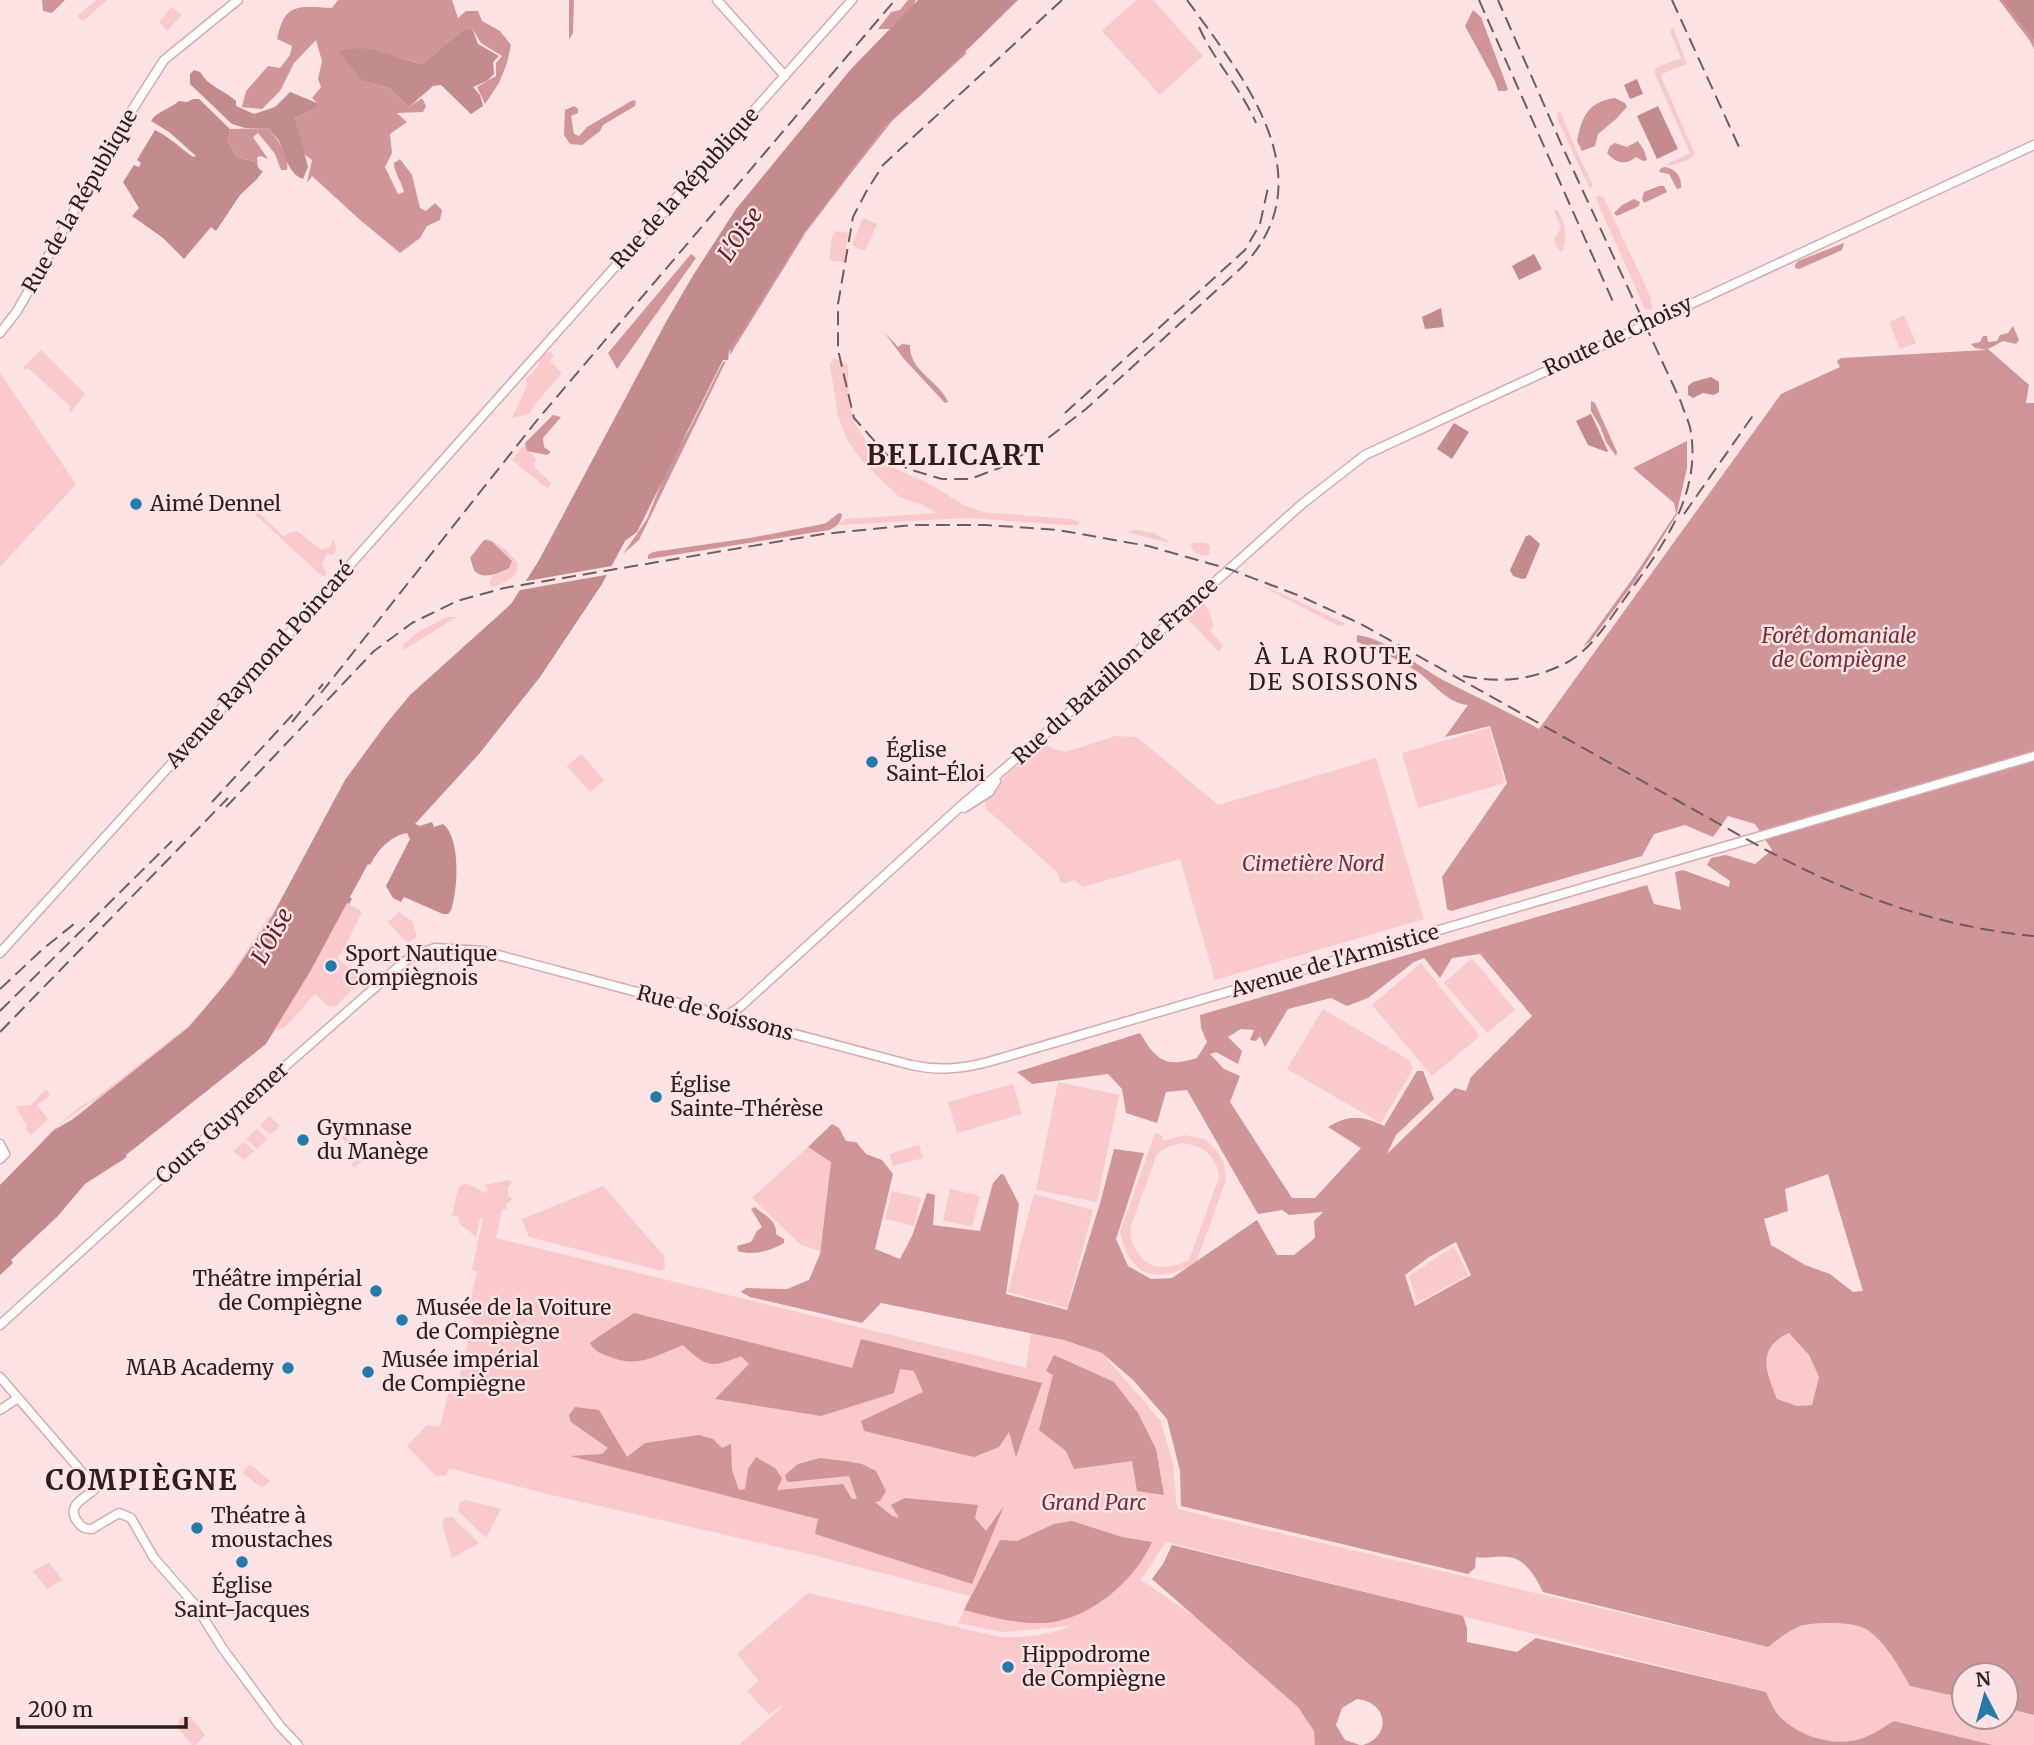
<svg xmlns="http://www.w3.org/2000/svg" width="2034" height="1745" font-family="Merriweather,serif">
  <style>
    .green { fill: #f9c9cb; fill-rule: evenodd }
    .forest { fill: #cf9598; fill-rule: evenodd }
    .water { fill: #c48b8e }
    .pier { fill: #fee3e4 }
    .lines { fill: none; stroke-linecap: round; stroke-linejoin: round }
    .secondary-casing { stroke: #d5abac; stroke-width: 11 }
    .secondary { stroke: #fff; stroke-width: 8 }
    .rail { stroke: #705d5e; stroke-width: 2; stroke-dasharray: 14 7; stroke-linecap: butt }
    .poi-dot { fill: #247aaa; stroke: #fee3e4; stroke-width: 2.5 }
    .labels { text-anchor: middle; stroke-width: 5; stroke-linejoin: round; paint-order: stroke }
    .street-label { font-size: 21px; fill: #2d1e1e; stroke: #fee3e4 }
    .poi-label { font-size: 21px; fill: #2d1e1e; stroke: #fee3e4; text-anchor: start }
    .park-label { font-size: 21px; font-style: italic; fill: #762f37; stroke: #fee3e4 }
    .water-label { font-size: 23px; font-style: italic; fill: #5f1a24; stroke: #fee3e4 }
    .neighbourhood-label { font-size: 23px; letter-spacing: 2px; fill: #2d1e1e; stroke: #fee3e4 }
    .district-label { font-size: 28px; font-weight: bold; letter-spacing: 2px; fill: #2d1e1e; stroke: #fee3e4 }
  </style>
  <rect width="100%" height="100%" fill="#fee3e4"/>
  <path class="green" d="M96 0H107L83 21 77 16Z
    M1136 0H1153L1203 56 1160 95 1102 31Z
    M172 7 182 15 167 31 159 22Z
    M1673 27 1687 64 1662 74 1661 77 1695 154 1688 160 1669 166 1667 164 1690 153 1654 72 1656 68 1681 58 1670 31Z
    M1560 111 1580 159 1593 184 1590 189 1558 121 1557 114Z
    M1599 195 1604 198 1651 298 1652 310 1645 309 1600 208 1596 197Z
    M1554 210H1557C1565 222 1569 239 1562 252 1548 241 1558 236 1561 227Z
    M863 218 877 224 865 251 852 245Z
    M836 231 848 233 844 262 829 260 832 237Z
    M1904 315 1916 343 1900 349 1889 322Z
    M41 350 85 394 71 412 69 409 70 406 28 368 26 370 23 367Z
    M550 351 554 355 550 361 562 373 537 402 529 414 512 418 528 383 525 380 537 367 541 356Z
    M834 358 848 365V385L854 423 880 461 935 487 963 505 982 512 1070 519 1079 522 1077 525H1066L969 518 837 525 846 519 936 513 923 505 898 496 863 462 848 441 838 416 830 364Z
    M0 373 76 484 0 567Z
    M526 446 536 459 534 467 551 483 548 489 512 460 522 447Z
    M250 495 254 498 257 511 284 537 288 533 297 531 322 550 329 548 334 540 336 550 333 555 327 553 322 565 327 573 325 576H322L249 509 246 501Z
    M1137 530 1154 533 1171 543 1126 532Z
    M488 538 505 549 518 563C517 579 505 583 492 587L489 584 493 575 503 572 491 541 484 540Z
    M1194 543H1205L1210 546 1209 555C1201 557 1193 553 1190 546Z
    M1262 586 1290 597 1344 623 1345 626 1337 625Z
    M1203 600 1211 616 1213 626 1210 631 1223 645 1219 652 1184 615 1195 604Z
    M447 617H456L404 650 403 645 418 632Z
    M1489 728 1505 783 1418 808 1402 753Z
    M1115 736 1137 737 1218 805 1376 758 1424 919 1215 980 1180 859 1083 887 1074 880 1066 883 1061 882 1057 872 985 808V799L996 790 997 784 1043 743 1054 749 1066 752Z
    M581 754 604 780 590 792 567 766Z
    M347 903 362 912 341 954H339L337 958 362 980 335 1007 328 1006 315 994 285 1027 275 1030 311 970Z
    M399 912 412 921 417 936 407 943 388 922Z
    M270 915 272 917 240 969 197 1022 95 1102H91L63 1122 45 1139H43L79 1107 94 1099 186 1028 218 994Z
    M1472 958 1515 1010 1487 1033 1444 983Z
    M1421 963 1480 1036 1432 1076 1372 1005Z
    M1323 1009 1409 1060 1413 1069 1381 1123 1287 1069Z
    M1058 1082 1119 1095 1097 1202 1036 1190Z
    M1013 1084 1022 1114 957 1133 948 1102Z
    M46 1089 50 1095 37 1105 48 1119 31 1135 25 1128 27 1126 15 1106 31 1105Z
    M270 1116 280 1126 270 1135 260 1125Z
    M257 1129 267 1139 257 1149 246 1139Z
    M339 1130 366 1158 354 1168 351 1164 359 1157 339 1135 337 1137 334 1134Z
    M1155 1133 1163 1136 1162 1141 1184 1135 1205 1139 1216 1150 1224 1163 1226 1180 1196 1263C1157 1284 1130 1278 1120 1232ZM1182 1143C1204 1146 1216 1155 1219 1177L1189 1260C1171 1269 1150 1272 1138 1253 1132 1244 1129 1236 1131 1226L1157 1154 1169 1146Z
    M244 1142 254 1151 244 1160 233 1151Z
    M919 1145 923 1158 893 1166 889 1154Z
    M808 1147 831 1162 820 1251 801 1245 752 1198Z
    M509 1180 512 1183 508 1187V1196L512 1199 506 1204 507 1209 502 1210 496 1238 1026 1368 1031 1333 1064 1340 1102 1353 1160 1420 1173 1463 1177 1509 1767 1647C1778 1639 1788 1631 1800 1626 1813 1622 1848 1622 1861 1627 1881 1634 1900 1668 1910 1685L1964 1698V1717H2006V1708L2034 1715V1745H1993L1895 1721C1881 1729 1865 1740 1850 1741 1824 1745 1791 1732 1776 1712 1772 1706 1769 1698 1766 1692L1166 1542 1141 1580 1240 1648 1332 1719 1342 1745H739L782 1707 780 1706 769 1715 747 1691 759 1681 737 1654 808 1593 1000 1637C1024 1638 1048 1636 1070 1626L1003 1632 958 1623 970 1596 809 1554 547 1494 449 1468 446 1476 440 1475 437 1477 407 1446 427 1425 440 1427 451 1382 458 1383 473 1320 466 1318 477 1272 472 1270 483 1218H480L476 1237 459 1223 458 1216H452L458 1188 466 1183 485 1193 488 1189 485 1185Z
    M603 1186 664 1256 665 1268 662 1271 529 1237 522 1219Z
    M950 1189 980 1196 972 1227 943 1220Z
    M892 1191 921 1198 914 1226 885 1219Z
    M1034 1194 1093 1210 1067 1308 1008 1292Z
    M1454 1246 1468 1275 1417 1303 1409 1276Z
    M1789 1333 1809 1355 1819 1377 1812 1405 1797 1406 1777 1399C1765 1372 1757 1348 1789 1333Z
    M250 1464 270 1481 262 1488 243 1473Z
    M465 1500 501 1509 486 1538 458 1511 460 1502Z
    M452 1517 479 1543 452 1558 442 1523 445 1518Z
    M49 1562 62 1580 47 1589 33 1571Z
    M185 1716 191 1717 205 1735 196 1745H192L178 1728 179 1719Z"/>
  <path class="forest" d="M42 0H65L52 13 43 11Z
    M338 0H452L458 18 466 11H478L482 21 500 31 511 45 507 63 499 83 485 104 477 87 496 76V63L502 56 481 43 472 28 463 30 422 64 381 52 353 48 363 81 389 88 409 107 422 98 426 106 423 112 397 113 407 122 390 134 392 153 385 167 398 194 404 192C402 182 394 173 394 163L400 159 412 175 420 208 426 211 435 203 442 210 440 220 427 226 420 238 400 253 359 219 312 176 307 183 312 160 304 154 295 118 317 108V103L312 98 321 87 318 79 322 61 316 40 294 63 280 91 262 109 242 107 246 91 268 66 280 68 290 55 292 46 277 39C285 1 299 7 332 8Z
    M569 0H574L573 33 569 40Z
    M908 0H916L912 8 890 29H878L891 12 900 10Z
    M1999 0H2007L2034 34V49L2030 41Z
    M1473 10 1481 17 1508 89 1506 91H1498L1495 81 1465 26Z
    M963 51 967 53 892 121 851 173 806 232 730 355V346L800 232 890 119Z
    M1615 98 1625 103 1627 107 1616 119 1598 134 1595 146 1582 151 1577 141C1582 116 1588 102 1615 98Z
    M633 100 636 101 635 106 603 125 600 131 582 145 570 144 564 135 565 110 574 106 578 109V113L571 116 574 134 579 136 587 127Z
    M268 128C277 139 290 155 287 170H281L275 154 258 133 253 137 268 159 261 156 257 157 258 167 254 161 237 158 228 141 230 129Z
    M1638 141 1644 150 1647 160 1643 161 1636 157C1625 166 1616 163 1607 153L1610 146 1615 143 1627 147Z
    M1665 167C1676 169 1682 177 1681 188L1677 189 1669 174 1659 172 1661 168Z
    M1659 186H1664L1667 192 1644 203 1642 199 1644 192Z
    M1634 199 1640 202 1639 206 1617 216 1614 213 1622 205Z
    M1844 243 1842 250 1799 269 1795 268V265L1798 261Z
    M691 254 696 258 617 369 608 353Z
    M2013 326 2019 340 2016 344 2003 341 1988 349 2029 385 2026 403H2034V1715L2006 1708V1675H1964V1698L1910 1686C1900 1668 1881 1634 1861 1627 1848 1622 1813 1622 1800 1626 1788 1631 1778 1639 1768 1647L1543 1592C1536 1578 1526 1559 1509 1557 1499 1555 1488 1559 1476 1557L1475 1568 1468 1574 1181 1506 1180 1471 1167 1419 1133 1380 1102 1353 1064 1340 881 1303 862 1323 750 1297 741 1292 746 1288 787 1289 809 1280 820 1254 831 1162 808 1147 832 1124 839 1128 846 1141 856 1142 866 1154 882 1160 893 1174 875 1249 900 1259 912 1236 927 1193 935 1195 933 1225 980 1231 993 1183 1001 1174 1004 1175 1019 1204 1006 1294 1067 1310 1101 1200 1114 1149 1144 1153 1116 1239 1128 1266 1151 1279 1172 1278 1257 1220 1277 1255H1294L1315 1238 1314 1221 1323 1212 1289 1215 1282 1210 1258 1214 1187 1090 1166 1092 1157 1123 1126 1113 1122 1089 1108 1074 1032 1084 1017 1072 1140 1033C1156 1060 1165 1068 1197 1058L1207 1042 1201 1028 1200 1015 1647 885 1654 904 1681 910 1675 872 1683 870 1729 887 1730 881 1707 865 1711 858 1726 855 1755 864 1772 850 1755 824 1728 816 1713 837 1685 825 1654 834 1642 856 1451 911 1447 909 1442 877 1507 783 1490 726 1445 737 1468 705C1447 703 1434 684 1418 672 1399 660 1378 650 1357 642V635C1388 639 1419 668 1447 682 1478 698 1509 712 1539 729L1781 394 1840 367 1837 361 1841 358 1986 350 1975 348 1971 344 1980 342 1983 336H1987L1988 342 1997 341 2000 335 2008 333ZM1480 954 1532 1016 1471 1077 1466 1091 1455 1088 1387 1154 1396 1135 1434 1099 1423 1071H1417L1384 1126C1362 1116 1350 1114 1328 1127L1361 1148 1315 1198H1292L1230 1102 1240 1076 1224 1069 1210 1054 1216 1052 1238 1064 1242 1051 1228 1037 1241 1029 1254 1030 1250 1040 1256 1041 1260 1036 1265 1047 1288 1009 1331 998 1347 1006 1368 998 1414 962 1424 958 1440 978 1452 958ZM1828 1174 1863 1291 1853 1292 1830 1274 1805 1265 1771 1245 1764 1219 1788 1211 1785 1189ZM1456 1242 1471 1275 1415 1306 1405 1275 1429 1257ZM1789 1333 1809 1355 1819 1377 1812 1405 1797 1406 1777 1399C1766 1372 1756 1348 1789 1333Z
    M884 332 898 347 902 344 910 345C909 372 940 381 948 402L945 403 904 359Z
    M726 361 639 540 623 554 647 519 669 464 689 430 723 362Z
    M1591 401 1595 403 1617 452 1616 456 1606 442 1600 426 1591 411Z
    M553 415 561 417 543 438 544 447 551 452 547 455 527 451 525 443Z
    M1687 441V468L1676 516 1636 580 1591 641 1583 647 1633 578 1676 513 1674 503 1633 468Z
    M839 513 842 514C841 522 837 527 829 530L648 559V555L653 552 750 538 818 525 826 523Z
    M484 540 491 541 512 561 509 568C500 573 482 581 474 570 472 566 472 562 470 558Z
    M755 1207C765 1216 777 1220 776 1234L784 1239V1243C770 1251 753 1256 738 1251L737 1246 751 1242 757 1231 762 1227 751 1209Z
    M634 1313 852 1368 861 1339 1042 1383 1016 1457 1009 1432 999 1447 974 1457 864 1431 861 1421 923 1392 914 1371 900 1369 894 1393 821 1416 715 1399 749 1364 741 1356C711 1368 707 1368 683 1345 655 1356 638 1369 608 1356 599 1353 595 1351 590 1343 604 1332 619 1324 634 1313Z
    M1054 1355 1114 1382 1138 1413 1156 1449 1164 1495 1137 1491 1132 1461 1074 1469 1066 1451 1039 1430 1053 1375 1046 1371Z
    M575 1407 599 1410 627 1457 645 1443 699 1435 713 1439 722 1448 731 1444 732 1470 739 1490 745 1489 748 1469 756 1457 775 1468 782 1478 777 1490 843 1484 852 1499H857L849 1476 789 1482 786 1480 785 1475 798 1464 820 1458 845 1461 862 1464 876 1471 886 1491 880 1501 875 1502 892 1516 899 1518 891 1505 905 1498 978 1505 975 1518 986 1531 1004 1506 972 1584 815 1534 818 1519 570 1456 602 1454 608 1448 571 1422 569 1415Z
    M1072 1521 1122 1537 1152 1542C1135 1581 1088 1621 1044 1623 1016 1624 990 1617 964 1610L1000 1540 1017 1541 1054 1524Z
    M1172 1545 1463 1616 1467 1628V1642L1517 1652 1536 1638 1766 1692C1769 1698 1772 1706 1776 1712 1791 1732 1825 1745 1850 1741 1865 1740 1881 1729 1894 1721L1993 1745H1363C1392 1736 1388 1702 1357 1699L1342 1708 1336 1725 1345 1740 1360 1745H1315L1314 1731 1298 1707 1152 1579 1163 1564Z"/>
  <path class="water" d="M918 0H1018L919 97 886 124 806 229 729 351 728 360H723L637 532 625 541 602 584 540 677 479 754 415 824 420 826 432 822 434 827 443 824C461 838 458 890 451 910L448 914H443L404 897 401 902 393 898 386 886 410 839 407 833C390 836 378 850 370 865L368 864 350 897 352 899 349 904 347 903 311 970 266 1044 126 1155 127 1156 124 1159 85 1184 57 1217 11 1260 13 1263 0 1275V1185L54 1130 73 1119 189 1027 231 977 271 918 345 780 386 724 410 695 511 604 538 562 666 322 692 277 736 209 851 69Z
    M2003 0H2034V39L2031 36Z
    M472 28 478 44 499 56 493 62 494 74 487 81 473 87 480 95 483 106 471 114 441 85 433 86 409 107 389 88 363 81 339 52C361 40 399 59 422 64L463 30Z
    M194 70 200 72C208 86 224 90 236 101V106L254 114 275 107 290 92 317 103V108L295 118 308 167 303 179C287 173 286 154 279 141 276 136 271 132 268 128H245L232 124 190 84V74Z
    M1637 79 1643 94 1630 99 1624 85Z
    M193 99H199L230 129 228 141 237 158 254 161 260 170 263 171 257 179 240 195 216 231 211 227 184 259 163 238 132 216 139 208 123 182 134 165 139 167 141 163 137 160 155 130C171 138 179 147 193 157L196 156 169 132 151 121C157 111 170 109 179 101L187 102Z
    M1658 106 1678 149 1657 159 1637 116Z
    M1534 254 1542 269 1519 280 1512 266Z
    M1441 308 1444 327 1425 329 1422 317Z
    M1711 377 1719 382V392L1714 395 1703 393 1693 398 1688 395V386L1693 382Z
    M1591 414 1608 451 1607 452 1588 445 1576 421Z
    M1454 423 1469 432 1452 459 1437 449Z
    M1530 535 1540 544 1526 578 1522 579 1513 576 1510 570 1526 536Z"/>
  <path class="pier" d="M617 565 611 574 515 591 521 582Z"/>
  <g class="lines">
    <defs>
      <path id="secondary" d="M717 0 785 76
        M0 333 17 311 127 118 164 60 238 0
        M964 808 989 792 996 781
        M0 953 270 655 852 0
        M726 1016 740 1007 962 805 1045 734 1302 504 1365 455 2034 145
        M0 1144 5 1154 0 1159
        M0 1325 258 1090 404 962 415 955 435 948 483 951 911 1065C938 1071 961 1069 988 1062L2034 756
        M0 1377 94 1486 95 1489C85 1498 66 1505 77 1521 81 1527 84 1529 92 1529L119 1513 131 1518 154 1558 196 1606 223 1649 280 1726 298 1745
        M0 1410 18 1398"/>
    </defs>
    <use href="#secondary" class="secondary-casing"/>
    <use href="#secondary" class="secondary"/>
    <path class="rail" d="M1062 0 883 165 866 192 853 217 838 304V350L854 418 886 454 908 469 942 479H970L1002 467 1043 442 1086 409 1241 268C1329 179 1242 76 1187 0
      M1479 0 1614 304
      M1672 0 1739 147
      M1199 27C1214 61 1241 88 1256 123
      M1065 413 1245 250 1260 224 1269 183
      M1684 514 1754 414
      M1463 676C1501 683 1530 681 1566 663 1591 650 1607 623 1623 601 1659 551 1701 498 1691 433 1690 423 1684 412 1681 402L1563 148 1498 0
      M321 693 538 419 895 0
      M292 722 323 684
      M212 802 295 712
      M226 807 374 651 412 623 457 601 504 588 823 534 912 525H986L1058 530 1148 546 1229 569 1300 596 1361 624 1766 850C1850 895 1939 927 2034 936
      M0 989 44 948 79 920
      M0 1011 172 841
      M0 1032 228 798"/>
  </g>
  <g class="poi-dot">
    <circle cx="136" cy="504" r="7"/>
    <circle cx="872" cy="762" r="7"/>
    <circle cx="331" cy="966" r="7"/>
    <circle cx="656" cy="1097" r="7"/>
    <circle cx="303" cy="1140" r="7"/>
    <circle cx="376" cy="1291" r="7"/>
    <circle cx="402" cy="1320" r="7"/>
    <circle cx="288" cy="1368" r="7"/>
    <circle cx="368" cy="1372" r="7"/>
    <circle cx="197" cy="1528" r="7"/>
    <circle cx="242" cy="1562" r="7"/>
    <circle cx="1008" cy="1667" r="7"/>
  </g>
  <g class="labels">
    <g class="street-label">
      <text transform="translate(685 188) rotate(-48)" y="7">Rue de la République</text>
      <text transform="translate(80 201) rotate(-60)" y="7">Rue de la République</text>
      <text transform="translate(1618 336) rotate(-25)" y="7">Route de Choisy</text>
      <text transform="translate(260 665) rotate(-48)" y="7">Avenue Raymond Poincaré</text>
      <text transform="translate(1115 671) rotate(-42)" y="7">Rue du Bataillon de France</text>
      <text transform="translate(1335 961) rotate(-16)" y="7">Avenue de l'Armistice</text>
      <text transform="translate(715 1013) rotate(15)" y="7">Rue de Soissons</text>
      <text transform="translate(222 1123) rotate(-42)" y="7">Cours Guynemer</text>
    </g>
    <g class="poi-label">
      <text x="150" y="511">Aimé Dennel</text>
      <text x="886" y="757">Église<tspan x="886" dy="24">Saint-Éloi</tspan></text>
      <text x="345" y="961">Sport Nautique<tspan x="345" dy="24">Compiègnois</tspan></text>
      <text x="670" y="1092">Église<tspan x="670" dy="24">Sainte-Thérèse</tspan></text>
      <text x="317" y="1135">Gymnase<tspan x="317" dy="24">du Manège</tspan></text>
      <text x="362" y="1286" text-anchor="end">Théâtre impérial<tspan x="362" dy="24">de Compiègne</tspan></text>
      <text x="416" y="1315">Musée de la Voiture<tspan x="416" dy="24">de Compiègne</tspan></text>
      <text x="382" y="1367">Musée impérial<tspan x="382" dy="24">de Compiègne</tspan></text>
      <text x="274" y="1375" text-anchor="end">MAB Academy</text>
      <text x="211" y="1523">Théatre à<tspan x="211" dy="24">moustaches</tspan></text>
      <text x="242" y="1593" text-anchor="middle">Église<tspan x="242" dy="24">Saint-Jacques</tspan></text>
      <text x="1022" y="1662">Hippodrome<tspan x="1022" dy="24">de Compiègne</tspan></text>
    </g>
    <g class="park-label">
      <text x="1839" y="643">Forêt domaniale<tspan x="1839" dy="24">de Compiègne</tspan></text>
      <text x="1313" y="871">Cimetière Nord</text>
      <text x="1094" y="1510">Grand Parc</text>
    </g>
    <g class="water-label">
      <text transform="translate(740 234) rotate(-56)" y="8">L'Oise</text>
      <text transform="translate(272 936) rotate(-61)" y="8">L'Oise</text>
    </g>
    <g class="neighbourhood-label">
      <text x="1334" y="664">À LA ROUTE<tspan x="1334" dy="26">DE SOISSONS</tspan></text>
    </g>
    <g class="district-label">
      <text x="956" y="465">BELLICART</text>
      <text x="142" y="1490">COMPIÈGNE</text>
    </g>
  </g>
  <g transform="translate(1985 1696) rotate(354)"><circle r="33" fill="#fee3e4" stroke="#aa9495" stroke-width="2"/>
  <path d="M0-5L12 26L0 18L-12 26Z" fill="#247aaa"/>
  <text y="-10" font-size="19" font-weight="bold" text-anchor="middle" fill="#2d1e1e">N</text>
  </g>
  <path d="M18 1717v10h168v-10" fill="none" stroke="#2d1e1e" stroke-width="3.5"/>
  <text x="28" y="1717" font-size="21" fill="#2d1e1e" stroke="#fee3e4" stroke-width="5" paint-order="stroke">200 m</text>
</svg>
